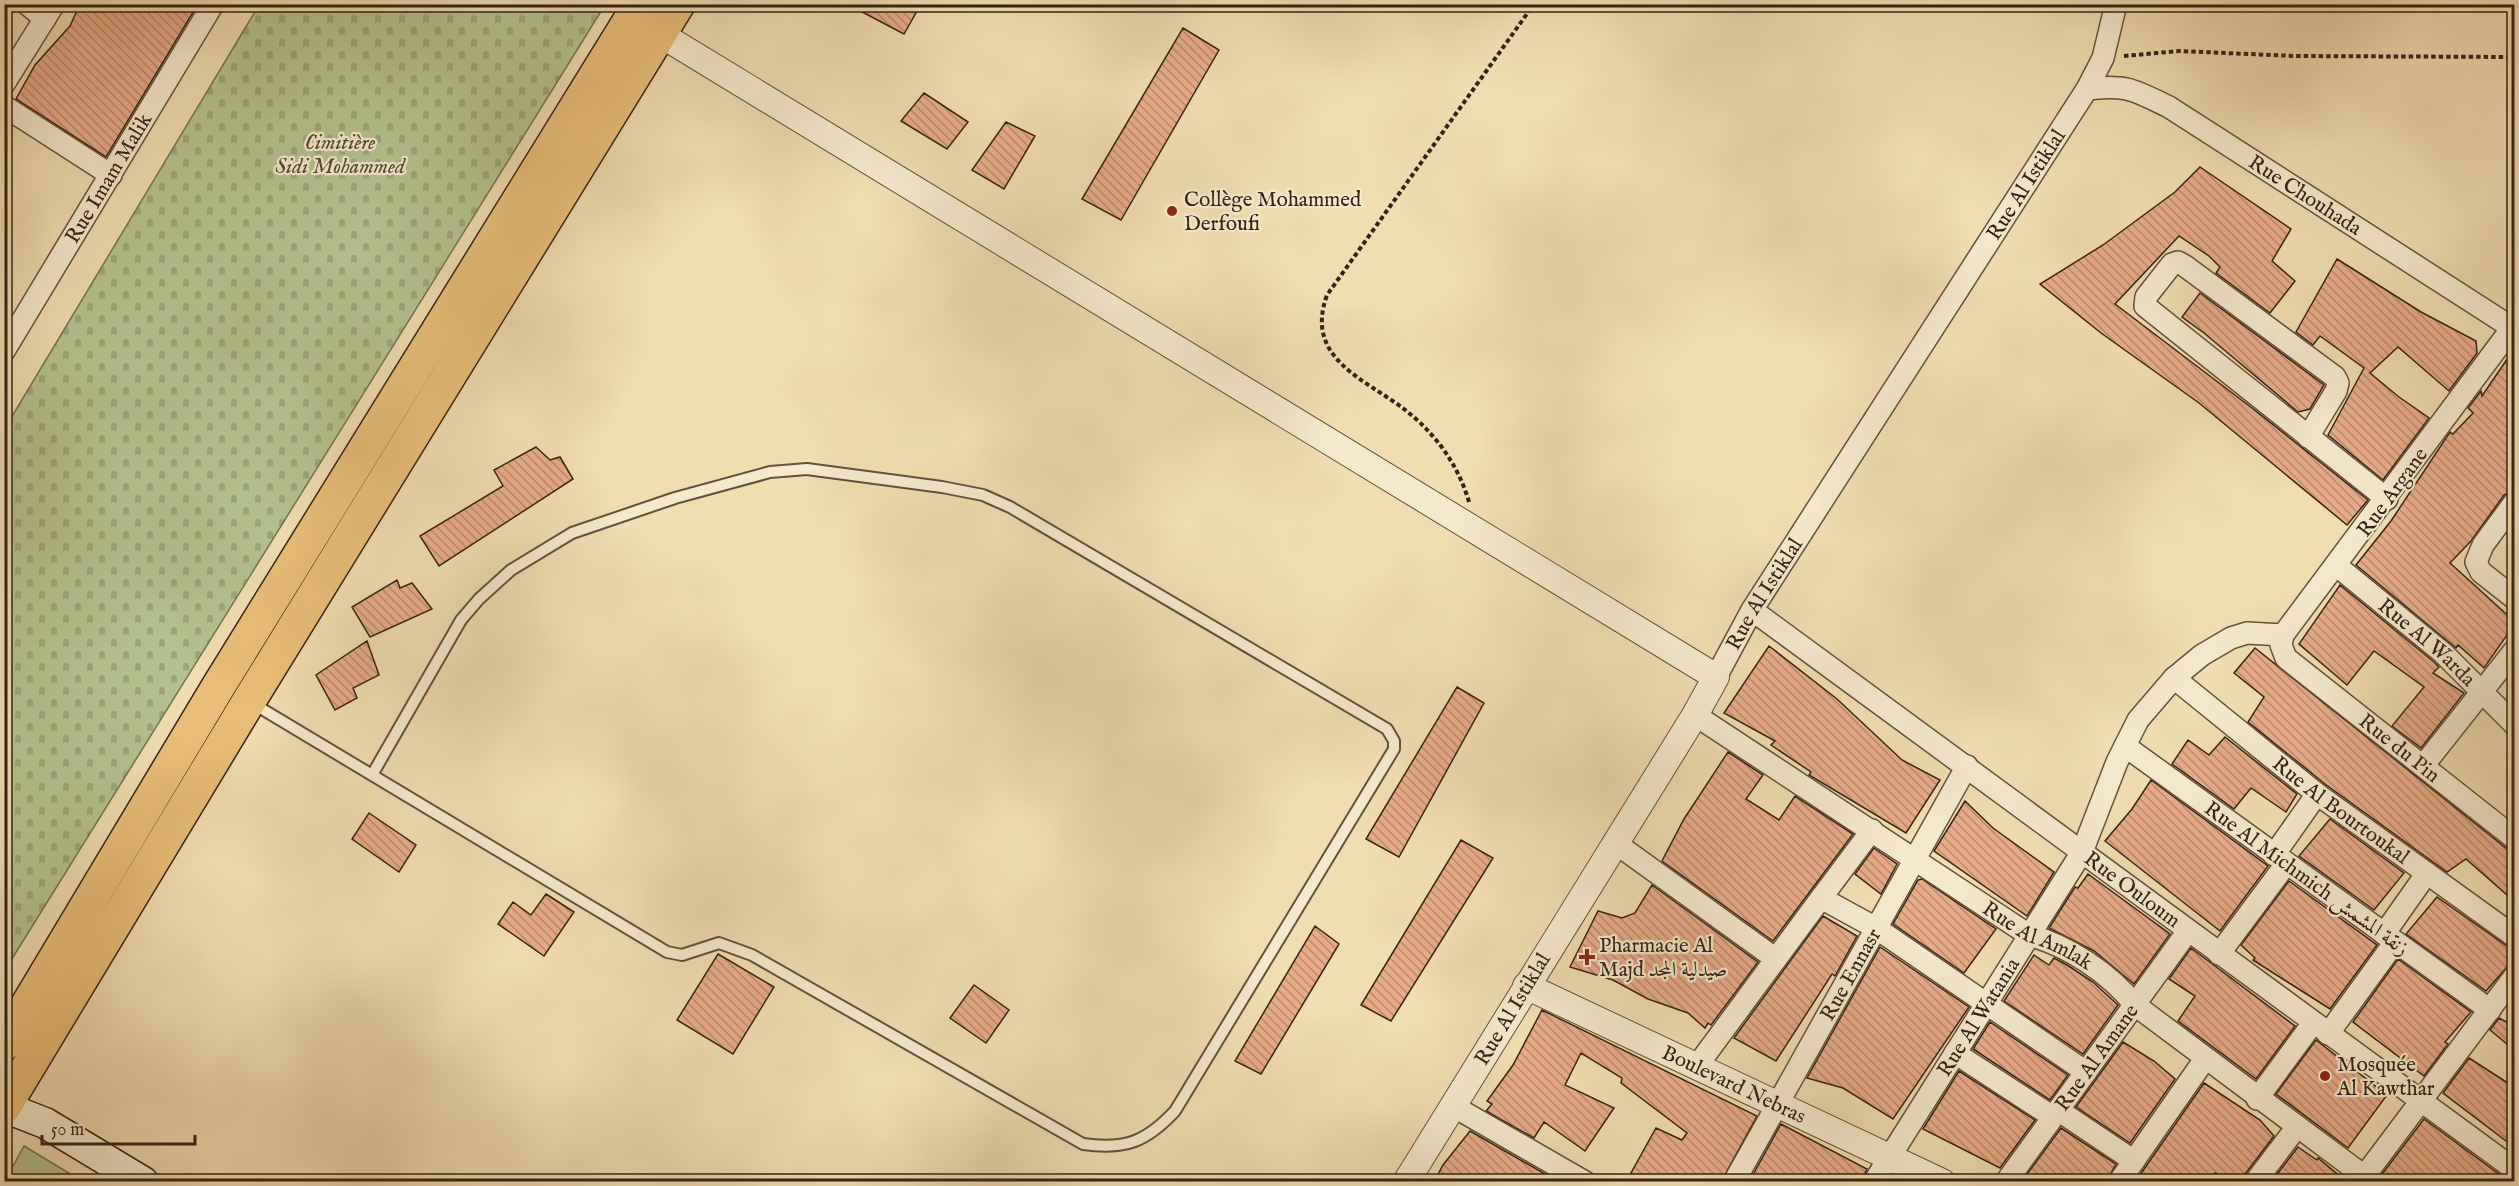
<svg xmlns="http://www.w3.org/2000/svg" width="2519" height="1186" font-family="'IM FELL English',Amiri,serif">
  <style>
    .green { fill: #b5c28e; stroke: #747252; stroke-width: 1.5 }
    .cemetery { fill: url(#cemetery-stones); stroke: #747252; stroke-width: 1.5 }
    .building { fill: url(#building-back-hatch); stroke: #342315; stroke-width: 1.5 }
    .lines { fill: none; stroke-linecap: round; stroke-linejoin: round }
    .service-casing { stroke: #63523c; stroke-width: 14 }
    .minor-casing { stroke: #63523c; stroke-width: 24 }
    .tertiary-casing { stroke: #63523c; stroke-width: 28 }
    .secondary-casing { stroke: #342315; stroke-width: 33 }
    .primary-casing { stroke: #342315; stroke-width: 36 }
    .path { stroke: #342315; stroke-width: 4; stroke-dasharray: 4.5 3; stroke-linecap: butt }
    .service { stroke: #f5e9cc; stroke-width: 10 }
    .minor { stroke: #f5e9cc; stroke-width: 21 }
    .tertiary { stroke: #f5e9cc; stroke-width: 26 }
    .secondary { stroke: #f5e9cc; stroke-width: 30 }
    .primary { stroke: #e8be78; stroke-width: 33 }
    .poi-dot { fill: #8f2418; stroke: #f5e9cc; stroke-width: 2 }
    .labels { text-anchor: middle; stroke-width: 4.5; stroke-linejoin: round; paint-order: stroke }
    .park-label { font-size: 21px; font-style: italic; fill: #544b33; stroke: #f5e9cc }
    .street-label { font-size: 21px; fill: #342315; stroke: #f5e9cc }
    .poi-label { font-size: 21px; fill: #342315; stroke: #f5e9cc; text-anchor: start }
  </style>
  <defs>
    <pattern id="cemetery-stones" width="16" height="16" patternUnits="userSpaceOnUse" patternTransform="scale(1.5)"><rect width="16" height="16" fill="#b5c28e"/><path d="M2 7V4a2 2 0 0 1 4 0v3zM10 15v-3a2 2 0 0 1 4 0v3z" fill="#9ca67a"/></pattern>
    <pattern id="building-back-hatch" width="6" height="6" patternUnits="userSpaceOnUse" patternTransform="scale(1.5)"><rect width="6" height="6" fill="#e7ab87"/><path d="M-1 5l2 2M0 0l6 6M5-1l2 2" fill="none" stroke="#bc8b6d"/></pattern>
  </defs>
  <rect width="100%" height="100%" fill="#f0ddb0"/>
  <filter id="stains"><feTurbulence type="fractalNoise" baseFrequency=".00333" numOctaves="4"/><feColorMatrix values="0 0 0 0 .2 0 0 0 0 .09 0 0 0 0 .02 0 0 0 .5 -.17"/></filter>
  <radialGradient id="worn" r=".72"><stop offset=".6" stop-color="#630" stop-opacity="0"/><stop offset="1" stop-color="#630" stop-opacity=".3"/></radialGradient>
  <path class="green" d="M24 1146 82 1181H5Z"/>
  <path class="cemetery" d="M259 5H605L5 970V428Z"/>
  <path class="building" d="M80 4H198L106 157 16 99 35 65 70 26Z
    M847 4H921L904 34Z
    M1183 28 1219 50 1121 220 1082 199Z
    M924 93 968 122 947 149 901 121Z
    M1006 122 1035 136 1004 189 972 170Z
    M2200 167 2291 229 2272 261 2295 281 2270 313 2216 273 2220 267 2209 256 2179 236 2115 304 2252 408 2368 500 2347 525 2199 403 2101 333 2040 284 2103 245 2175 192Z
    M2337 259 2421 312 2476 341 2477 353 2449 391 2398 347 2370 373 2399 397 2429 418 2383 480 2328 435 2364 368 2320 336 2313 345 2296 332Z
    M2200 293 2324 385 2310 409 2298 412 2204 333 2182 317Z
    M2514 349V489L2504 495 2471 541 2450 563 2514 621V625L2484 668 2458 645 2456 648 2356 565 2391 521 2450 432 2453 434 2473 413 2468 408 2481 391 2482 396Z
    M536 447 550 460 560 457 573 479 439 566 420 536 503 486 494 470Z
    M397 580 400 588 412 583 432 609 370 637 352 607Z
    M2340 585 2434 662 2439 667 2433 673 2464 693 2421 748 2392 726 2424 687 2374 651 2347 685 2299 644Z
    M367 641 379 675 353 688 357 698 335 710 316 675Z
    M1769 646 1837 699 1902 760 1940 780 1906 833 1809 775 1811 772 1771 745 1775 741 1724 713Z
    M2255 648 2506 848 2514 850V901L2466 859 2447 872 2325 784 2248 722 2264 697 2234 673Z
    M1457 687 1484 703 1399 857 1366 839Z
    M2225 737 2297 794 2286 812 2251 788 2234 809 2172 764 2188 740 2209 755Z
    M1728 752 1763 775 1746 799 1779 820 1795 796 1853 834 1773 941 1662 861 1684 819Z
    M2151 780 2268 866 2220 931 2105 841 2132 809Z
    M1965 801 1993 828 2054 872 2027 916 1934 851Z
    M369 813 416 845 399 872 352 839Z
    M2330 819 2404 873 2374 910 2299 856Z
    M1461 840 1493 858 1391 1021 1361 1005Z
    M1874 848 1897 864 1881 894 1855 874Z
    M2088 874 2170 934 2134 984 2094 951 2049 928 2075 887 2078 888Z
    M1922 879 1996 929 1964 973 1893 924 1918 880Z
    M2289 881 2377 945 2330 1009 2253 960 2255 958 2241 945Z
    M1652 885 1758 962 1711 1025 1708 1023 1705 1028 1688 1013 1648 999 1613 980 1570 967 1598 911 1622 918 1635 913Z
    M546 894 574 912 544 956 498 924 513 902 531 915Z
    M2437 897 2507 946 2514 949V959L2486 991 2406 934Z
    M1823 916 1857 936 1835 976 1832 974 1776 1061 1734 1038Z
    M1315 926 1339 944 1261 1074 1235 1061Z
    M1880 947 1969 1007 1893 1119 1843 1088 1807 1078Z
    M2191 948 2295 1026 2256 1079 2178 1021 2195 996 2169 979Z
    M718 954 774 987 733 1054 677 1020Z
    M2034 955 2049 965 2054 958 2067 965 2093 982 2118 1005 2083 1054 2004 1001Z
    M2398 959 2471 1012 2445 1042 2448 1044 2424 1076 2353 1022Z
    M974 985 1009 1010 986 1043 950 1018Z
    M1542 1010 1757 1116 1721 1182H1626L1656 1128 1682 1140 1687 1133 1621 1083 1622 1078 1581 1053 1565 1085 1614 1108 1585 1151 1544 1122 1534 1138 1486 1111 1492 1104 1487 1101 1513 1065Z
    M2499 1018 2514 1026V1050L2490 1030Z
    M1990 1022 2068 1075 2050 1100 1973 1049Z
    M2316 1040 2387 1095 2348 1148 2276 1094Z
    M2123 1042 2154 1061 2175 1079 2130 1143 2076 1107Z
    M2469 1058 2514 1087V1147L2443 1093Z
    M1959 1071 2035 1120 2000 1168 1923 1129Z
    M2204 1083 2260 1120 2274 1136 2245 1174 2242 1182H2231L2215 1173 2208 1182H2135Z
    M2424 1119 2507 1180 2509 1182H2376Z
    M1781 1124 1867 1169 1861 1182H1749Z
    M2061 1128 2116 1164 2106 1182H2033L2025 1177Z
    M1470 1131 1559 1182H1434L1443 1165Z
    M2298 1147 2317 1160 2318 1158 2347 1182H2271Z"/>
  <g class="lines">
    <defs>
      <path id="service" d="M252 703 667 952 682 955 719 943 752 955 1083 1144C1125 1150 1146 1142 1175 1111L1394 749V741L1387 729 1010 507 983 495 942 487 807 469 770 472 675 498 572 533 511 570 479 599 461 620 372 775"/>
      <g id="minor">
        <path d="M27 4 45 19"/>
        <path d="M4 84 54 4"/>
        <path id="s1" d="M2087 89C2126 84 2134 90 2169 107L2514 329"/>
        <path d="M4 106 111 175"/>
        <path id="s2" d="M2512 328 2283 635 2281 645 2286 658 2514 838"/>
        <path id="s3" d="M4 351 213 4"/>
        <path d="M2308 437 2336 391 2338 383 2335 377 2185 266 2178 262 2172 264 2146 297 2145 306 2387 499"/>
        <path d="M2514 503 2483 545 2476 562 2481 572 2514 598"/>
        <path id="s4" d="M2337 566 2443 653 2514 724"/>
        <path id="s5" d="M1752 610 2514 1169"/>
        <path id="s6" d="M1716 677 1752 610 2087 89 2103 58 2116 4"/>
        <path id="s7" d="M2174 678 2317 794 2514 936"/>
        <path id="s8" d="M1695 715 2029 935C2069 946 2109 973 2135 1005L2364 1176"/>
        <path d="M2125 746 2490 1010"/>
        <path d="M2423 766 2514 651"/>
        <path d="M1614 842 1776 959"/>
        <path d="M2274 855 2317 794"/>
        <path d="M1821 898 1872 830"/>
        <path d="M2384 934 2427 873"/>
        <path d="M2219 954 2286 864"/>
        <path d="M2328 1034 2395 942"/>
        <path d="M1955 1053 2053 1117"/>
        <path d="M1697 1066 1821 898 1876 928 2086 1072"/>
        <path d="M2257 1099 2313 1023"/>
        <path d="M1453 1106 1585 1182"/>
        <path d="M2058 1110 2134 1161"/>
        <path id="s9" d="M1734 1182 1967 766"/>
        <path id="s10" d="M1874 1182 2082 852 2117 762 2138 720 2174 678 2202 655 2231 638 2247 633 2283 635"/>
        <path id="s11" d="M2006 1182 2188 931"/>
        <path d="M2119 1182 2205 1059"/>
        <path d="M2255 1182 2296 1128"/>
        <path d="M2360 1182 2514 977"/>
      </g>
      <g id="tertiary">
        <path d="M660 34 1716 677 1695 715 1406 1182"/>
        <path id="s12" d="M1526 986 1942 1182"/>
      </g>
      <path id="secondary" d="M4 1107 45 1123 143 1182"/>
      <path id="primary" d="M4 1044 218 687 640 4
        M4 1107 249 701 678 4"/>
    </defs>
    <use href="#service" class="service-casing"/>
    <use href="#minor" class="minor-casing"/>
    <use href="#tertiary" class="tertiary-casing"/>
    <use href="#secondary" class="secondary-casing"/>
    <use href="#primary" class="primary-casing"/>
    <path class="path" d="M2124 56 2179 51 2295 56 2514 57
      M1469 502C1458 464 1435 433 1404 409 1363 378 1304 358 1327 295L1534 4"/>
    <use href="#service" class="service"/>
    <use href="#minor" class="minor"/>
    <use href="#tertiary" class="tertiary"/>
    <use href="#secondary" class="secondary"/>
    <use href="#primary" class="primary"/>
  </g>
  <g class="poi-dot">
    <circle cx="1172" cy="211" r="6"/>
    <path d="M1584 948h6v6h6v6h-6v6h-6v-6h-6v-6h6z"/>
    <circle cx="2325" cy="1076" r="6"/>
  </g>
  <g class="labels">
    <g class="park-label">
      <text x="340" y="149">Cimitière<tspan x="340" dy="24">Sidi Mohammed</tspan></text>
    </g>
    <g class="street-label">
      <text dy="7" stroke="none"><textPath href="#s3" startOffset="202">Rue Imam Malik</textPath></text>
      <text dy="7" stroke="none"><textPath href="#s6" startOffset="582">Rue Al Istiklal</textPath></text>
      <text dy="7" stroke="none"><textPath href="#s1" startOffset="248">Rue Chouhada</textPath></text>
      <text transform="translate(2392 492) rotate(-54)" y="7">Rue Argane</text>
      <text dy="7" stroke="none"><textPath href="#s6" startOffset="96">Rue Al Istiklal</textPath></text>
      <text dy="7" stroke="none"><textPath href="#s4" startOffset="118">Rue Al Warda</textPath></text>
      <text dy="7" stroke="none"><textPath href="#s2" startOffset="552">Rue du Pin</textPath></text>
      <text dy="7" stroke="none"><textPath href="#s7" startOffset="213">Rue Al Bourtoukal</textPath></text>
      <text transform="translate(2307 878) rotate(36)" y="7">Rue Al Michmich زنقة المشمش</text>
      <text dy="7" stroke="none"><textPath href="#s5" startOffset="472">Rue Ouloum</textPath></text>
      <text dy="7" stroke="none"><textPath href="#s8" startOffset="408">Rue Al Amlak</textPath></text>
      <text dy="7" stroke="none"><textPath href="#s9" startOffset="238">Rue Ennasr</textPath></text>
      <text transform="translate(1512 1009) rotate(-59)" y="7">Rue Al Istiklal</text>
      <text dy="7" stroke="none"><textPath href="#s10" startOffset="195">Rue Al Watania</textPath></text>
      <text dy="7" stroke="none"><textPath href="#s11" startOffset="154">Rue Al Amane</textPath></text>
      <text dy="7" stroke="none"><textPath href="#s12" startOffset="230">Boulevard Nebras</textPath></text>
    </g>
    <g class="poi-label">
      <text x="1184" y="206">Collège Mohammed<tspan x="1184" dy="24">Derfoufi</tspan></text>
      <text x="1599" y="952">Pharmacie Al<tspan x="1599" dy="24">Majd صيدلية المجد</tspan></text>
      <text x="2337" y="1071">Mosquée<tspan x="2337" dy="24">Al Kawthar</tspan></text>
    </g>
  </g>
  <rect width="2519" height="1186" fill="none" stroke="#f0ddb0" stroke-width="24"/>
  <rect x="6" y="6" width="2507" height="1174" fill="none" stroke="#342315" stroke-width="3"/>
  <rect x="12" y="12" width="2495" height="1162" fill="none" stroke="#342315" stroke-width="1.5"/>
  <path d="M42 1135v9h153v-9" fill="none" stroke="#342315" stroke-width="3"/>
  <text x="51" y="1135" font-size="18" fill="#342315" stroke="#f5e9cc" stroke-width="4.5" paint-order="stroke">50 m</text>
  <rect width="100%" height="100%" filter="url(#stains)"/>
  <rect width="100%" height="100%" fill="url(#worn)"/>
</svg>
